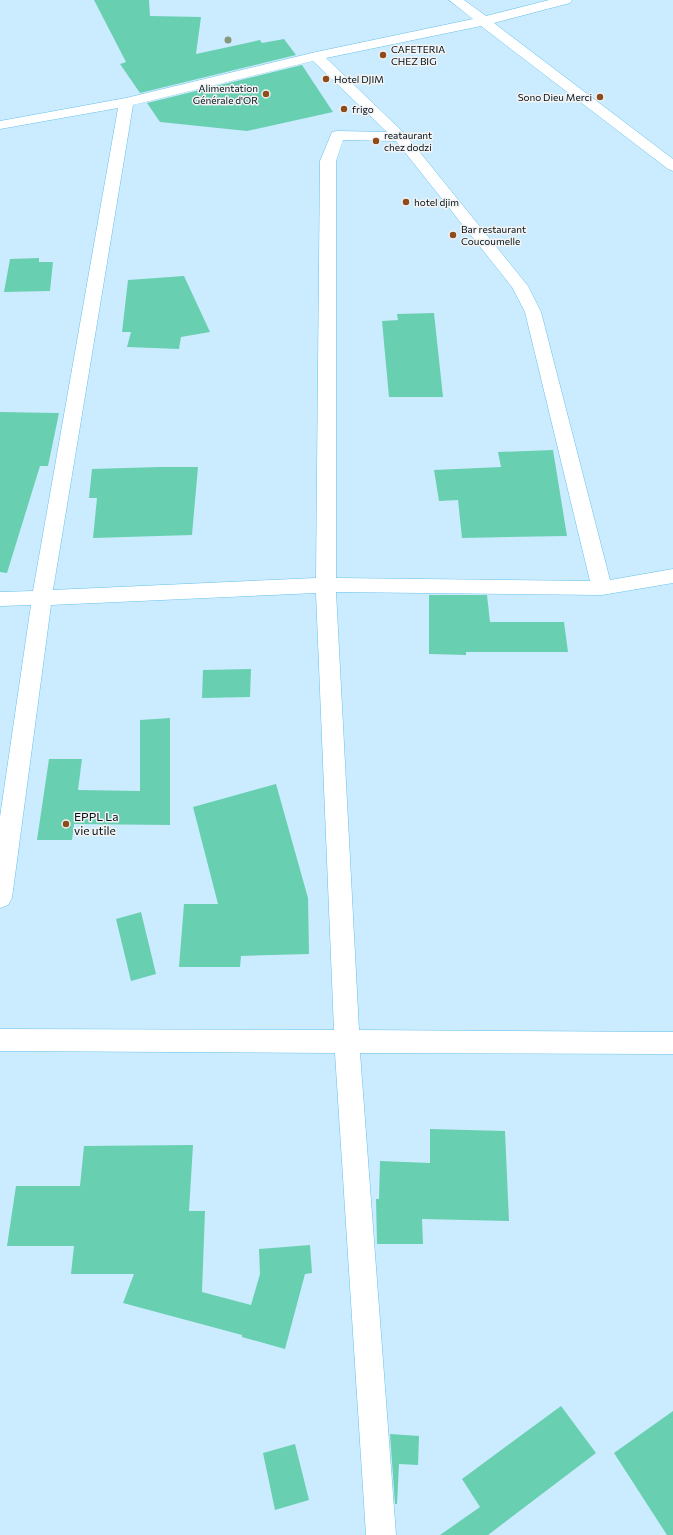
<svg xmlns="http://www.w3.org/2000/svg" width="673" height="1535" font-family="Commissioner,sans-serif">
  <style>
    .building { fill: #69cfb1 }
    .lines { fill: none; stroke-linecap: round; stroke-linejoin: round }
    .minor-casing { stroke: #67c0ec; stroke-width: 1 }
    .minor { fill: #fff; fill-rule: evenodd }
    .tree { fill: #88987e }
    .poi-dot { fill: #8e4b1b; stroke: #f3f3f3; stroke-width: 1.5 }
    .labels { text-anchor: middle; stroke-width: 3; stroke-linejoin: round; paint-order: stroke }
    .far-poi-label { font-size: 10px; fill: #001019; stroke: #f3f3f3; text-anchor: start }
    .poi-label { font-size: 12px; fill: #001019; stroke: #f3f3f3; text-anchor: start }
  </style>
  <rect width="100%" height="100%" fill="#cbecfe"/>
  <path class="building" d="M94 0H149L150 16 201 17 196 54 260 40 262 43 284 39 296 55 140 93 120 64 126 62Z
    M302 65 333 112 247 131 160 122 147 103Z
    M39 258V262H53L50 291 4 292 10 259Z
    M184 276 210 332 181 337 179 349 127 347 131 332H122L128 280Z
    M434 313 443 397H389L382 321 398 320 397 314Z
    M0 412 59 413 48 466H40L7 573 0 572Z
    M553 450 567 536 462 538 458 500 439 501 434 470 501 467 498 452Z
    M160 467H198L192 535 93 538 97 498H89L92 469Z
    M429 595H487L490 622H564L568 652H466V655L429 654Z
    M251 669 250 697 202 698 203 670Z
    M170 718V825L74 824 72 840H37L49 759H82L78 790 140 791V720Z
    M276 784 308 898 309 954 241 956 240 967H179L184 904H218L193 807Z
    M141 912 156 974 131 981 116 919Z
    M430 1129 505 1131 509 1221 422 1219 423 1244H377L376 1199H379L380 1161 430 1163Z
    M193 1145 189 1211H205L202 1292 251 1305 260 1274 259 1249 310 1245 312 1273 305 1274 285 1349 242 1337V1335L123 1303 134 1274H71L74 1246H7L16 1186H80L84 1146Z
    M561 1406 596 1453 488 1535H440L480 1507 462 1479Z
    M673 1411V1535H667L614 1453Z
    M390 1434 419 1436 418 1465 399 1464 397 1504H395Z
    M295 1444 309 1500 275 1510 263 1453Z"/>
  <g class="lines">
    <defs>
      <path id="minor" d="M449 0H464L486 16 549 0H572L570 3 494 23 673 159V171L668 169 481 26 326 58 405 134 528 286 541 312 610 580 673 569V583L602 595 336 592 359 1030 673 1032V1054L360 1053 396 1535H366L335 1053 0 1051V1029L334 1030 316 593 51 605 12 898 8 905 0 908V817L31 605 0 606V592L33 591 118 108 0 129V121L126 98 316 52 473 19ZM313 61 387 132 337 131 332 132 320 161 316 578 53 590 133 105ZM343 140 396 141 512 287 525 312 590 581 336 578V161Z"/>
    </defs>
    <use href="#minor" class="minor-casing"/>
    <use href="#minor" class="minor"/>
  </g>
  <circle class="tree" cx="228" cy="40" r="3.5"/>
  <g class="poi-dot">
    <circle cx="383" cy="55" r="4"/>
    <circle cx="326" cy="79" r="4"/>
    <circle cx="266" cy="94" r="4"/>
    <circle cx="600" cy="97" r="4"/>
    <circle cx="344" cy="109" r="4"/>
    <circle cx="376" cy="141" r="4"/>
    <circle cx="406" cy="202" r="4"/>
    <circle cx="453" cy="235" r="4"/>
    <circle cx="66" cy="824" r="4"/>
  </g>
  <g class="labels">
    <g class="far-poi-label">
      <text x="391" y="53">CAFETERIA<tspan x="391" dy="12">CHEZ BIG</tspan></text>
      <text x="334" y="83">Hotel DJIM</text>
      <text x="258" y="92" text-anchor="end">Alimentation<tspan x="258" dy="12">Générale d'OR</tspan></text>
      <text x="592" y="101" text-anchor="end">Sono Dieu Merci</text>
      <text x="352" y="113">frigo</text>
      <text x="384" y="139">reataurant<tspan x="384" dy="12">chez dodzi</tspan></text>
      <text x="414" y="206">hotel djim</text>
      <text x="461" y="233">Bar restaurant<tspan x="461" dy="12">Coucoumelle</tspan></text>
    </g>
    <g class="poi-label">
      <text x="74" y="821">EPPL La<tspan x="74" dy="14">vie utile</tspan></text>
    </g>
  </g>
</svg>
